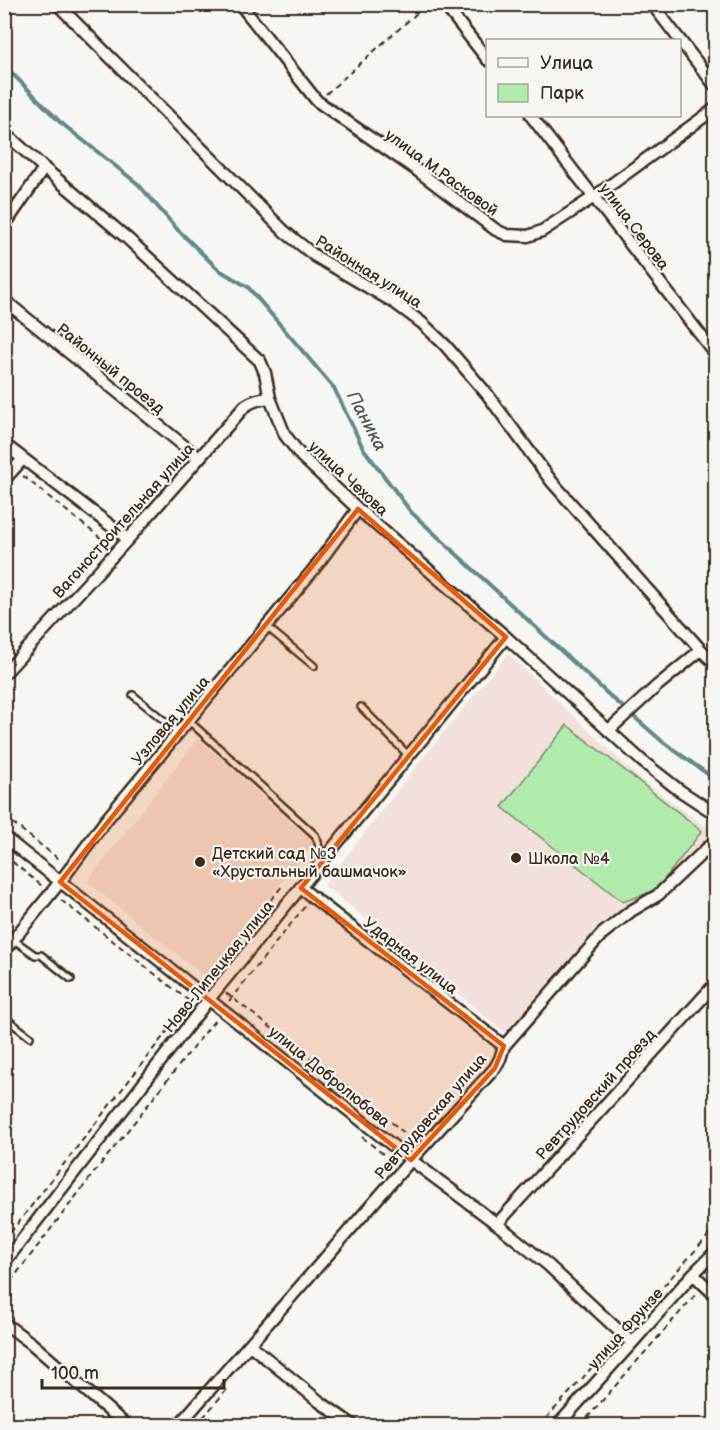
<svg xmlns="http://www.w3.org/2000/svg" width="720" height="1430" font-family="'Balsamiq Sans',sans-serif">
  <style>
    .built { fill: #f1e0db }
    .green { fill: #b2eaae; stroke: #768a66; stroke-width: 1.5 }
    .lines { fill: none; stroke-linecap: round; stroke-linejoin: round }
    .stream { stroke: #608989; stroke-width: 4 }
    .service-casing { stroke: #3b2a1e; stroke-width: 10 }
    .minor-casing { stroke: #3b2a1e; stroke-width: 15 }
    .path { stroke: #3b2a1e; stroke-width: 2; stroke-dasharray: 6 4.5; stroke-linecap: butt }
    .service { stroke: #f6f6f2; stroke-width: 5 }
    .minor { stroke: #f6f6f2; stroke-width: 10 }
    .marked { fill: #e8590c; fill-opacity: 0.2; stroke: #e8590c; stroke-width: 4.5; stroke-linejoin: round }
    .poi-dot { fill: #3b2a1e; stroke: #f6f6f2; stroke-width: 2 }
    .labels { text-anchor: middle; stroke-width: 4.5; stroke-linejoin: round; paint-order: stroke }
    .street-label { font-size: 16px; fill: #3b2a1e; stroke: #f6f6f2 }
    .poi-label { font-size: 16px; fill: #3b2a1e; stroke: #f6f6f2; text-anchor: start }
    .water-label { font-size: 18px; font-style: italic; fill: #4d5a54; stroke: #f6f6f2 }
  </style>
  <rect width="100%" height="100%" fill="#f6f6f2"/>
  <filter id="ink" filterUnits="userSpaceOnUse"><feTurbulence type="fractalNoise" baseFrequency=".0167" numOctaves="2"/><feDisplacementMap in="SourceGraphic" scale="12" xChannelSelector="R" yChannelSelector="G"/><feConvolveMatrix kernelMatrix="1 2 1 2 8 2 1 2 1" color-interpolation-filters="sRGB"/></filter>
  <g filter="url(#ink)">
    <path class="built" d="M508 654 639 778 713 832 654 894 603 921 505 1032 324 885 411 773Z
      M198 738 314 843 205 977 87 882Z"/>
    <path class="green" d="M567 725 702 831 656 890 623 902 502 807Z"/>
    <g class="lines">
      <path class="stream" d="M4 65 60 122 138 184 177 229 219 270 248 287 334 388 363 448 411 512 609 695 663 742 716 780"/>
      <defs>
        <path id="service" d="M267 627 314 666
          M133 695 178 732
          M361 707 408 755
          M189 721 315 835 318 842 321 861
          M14 940 35 955H41L71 979
          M4 1017 30 1037"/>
        <path id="minor" d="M57 4 285 232 315 256 395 303 422 323 445 345 487 394 552 482 701 650 716 664
          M240 4 317 101 418 171 496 230 507 235 528 236 542 231 594 197 716 108
          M444 4 488 60
          M652 4 716 87
          M531 116 716 355
          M4 132 44 168 128 239 260 361 265 373 270 398 285 435 301 456 358 509 506 637 642 761 679 790 708 809 716 812
          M4 226 44 168
          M4 300 199 458
          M4 444 128 539
          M4 480 23 459
          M4 674 128 539 245 406C254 400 260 399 270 398
          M609 730 657 686 701 650
          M4 837 411 1160 497 1224 548 1265 632 1343
          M301 888 504 1046
          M4 951 60 882 106 820 314 569 358 509
          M497 1224 716 983
          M4 1263 209 999 506 637
          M693 1274 716 1296
          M4 1323 31 1343 127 1426
          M250 1345 320 1402 354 1426
          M178 1426 411 1160 495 1068 500 1059 504 1046 602 934 631 911 658 895 716 840
          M557 1426 632 1343 693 1274 716 1251"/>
      </defs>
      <use href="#service" class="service-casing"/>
      <use href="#minor" class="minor-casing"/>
      <path class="path" d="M326 94 427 4
        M23 476 108 544
        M4 816 61 861
        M4 855 42 886
        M61 900 193 1004
        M211 980 207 976 284 884
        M226 993 355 1092 413 1140
        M229 1001 306 905
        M362 1137 393 1162
        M4 1241 190 1002
        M4 1290 90 1178 215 1020
        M629 1325 716 1227
        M196 1426 229 1387
        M539 1426 582 1379 613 1342
        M580 1426 697 1293"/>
      <use href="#service" class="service"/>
      <use href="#minor" class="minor"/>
    </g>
  </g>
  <path class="marked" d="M358 509 506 637 301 888 504 1046 495 1068 411 1160 60 882Z"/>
  <g class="poi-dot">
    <circle cx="516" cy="858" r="6"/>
    <circle cx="200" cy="862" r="6"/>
  </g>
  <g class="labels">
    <g class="street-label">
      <text transform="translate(442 172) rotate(36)" y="6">улица М.Расковой</text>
      <text transform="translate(635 226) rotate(53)" y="6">улица Серова</text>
      <text transform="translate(369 271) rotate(32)" y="6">Районная улица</text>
      <text transform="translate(111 368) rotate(39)" y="6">Районный проезд</text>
      <text transform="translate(349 478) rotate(43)" y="6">улица Чехова</text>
      <text transform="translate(123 520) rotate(-48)" y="6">Вагоностроительная улица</text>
      <text transform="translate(170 720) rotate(-50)" y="6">Узловая улица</text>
      <text transform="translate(411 955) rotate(38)" y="6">Ударная улица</text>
      <text transform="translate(218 966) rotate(-51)" y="6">Ново-Липецкая улица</text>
      <text transform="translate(330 1076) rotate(39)" y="6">улица Добролюбова</text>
      <text transform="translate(595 1094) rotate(-48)" y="6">Ревтрудовский проезд</text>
      <text transform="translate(430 1116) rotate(-49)" y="6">Ревтрудовская улица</text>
      <text transform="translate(625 1328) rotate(-48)" y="6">улица Фрунзе</text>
    </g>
    <g class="poi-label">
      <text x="212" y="859">Детский сад №3<tspan x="212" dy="18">«Хрустальный башмачок»</tspan></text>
      <text x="528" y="864">Школа №4</text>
    </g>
    <g class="water-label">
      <text transform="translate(367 421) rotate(62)" y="6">Паника</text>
    </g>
  </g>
  <rect width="720" height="1430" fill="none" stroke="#f6f6f2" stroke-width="24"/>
  <rect x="12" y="12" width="696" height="1406" fill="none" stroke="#3b2a1e" stroke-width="2" filter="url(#ink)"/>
  <rect x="486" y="39" width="195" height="78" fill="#f6f6f2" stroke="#aba49d" stroke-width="1.5"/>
  <rect x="498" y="58" width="30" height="9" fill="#f6f6f2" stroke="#aba49d" stroke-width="1.5"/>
  <text x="540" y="69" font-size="18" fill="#3b2a1e">Улица</text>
  <rect x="498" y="84" width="30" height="18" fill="#b2eaae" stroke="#aba49d" stroke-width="1.5"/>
  <text x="540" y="99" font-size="18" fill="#3b2a1e">Парк</text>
  <path d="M42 1379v9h182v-9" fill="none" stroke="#3b2a1e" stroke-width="3"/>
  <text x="51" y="1379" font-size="18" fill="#3b2a1e" stroke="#f6f6f2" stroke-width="4.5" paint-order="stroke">100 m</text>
</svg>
